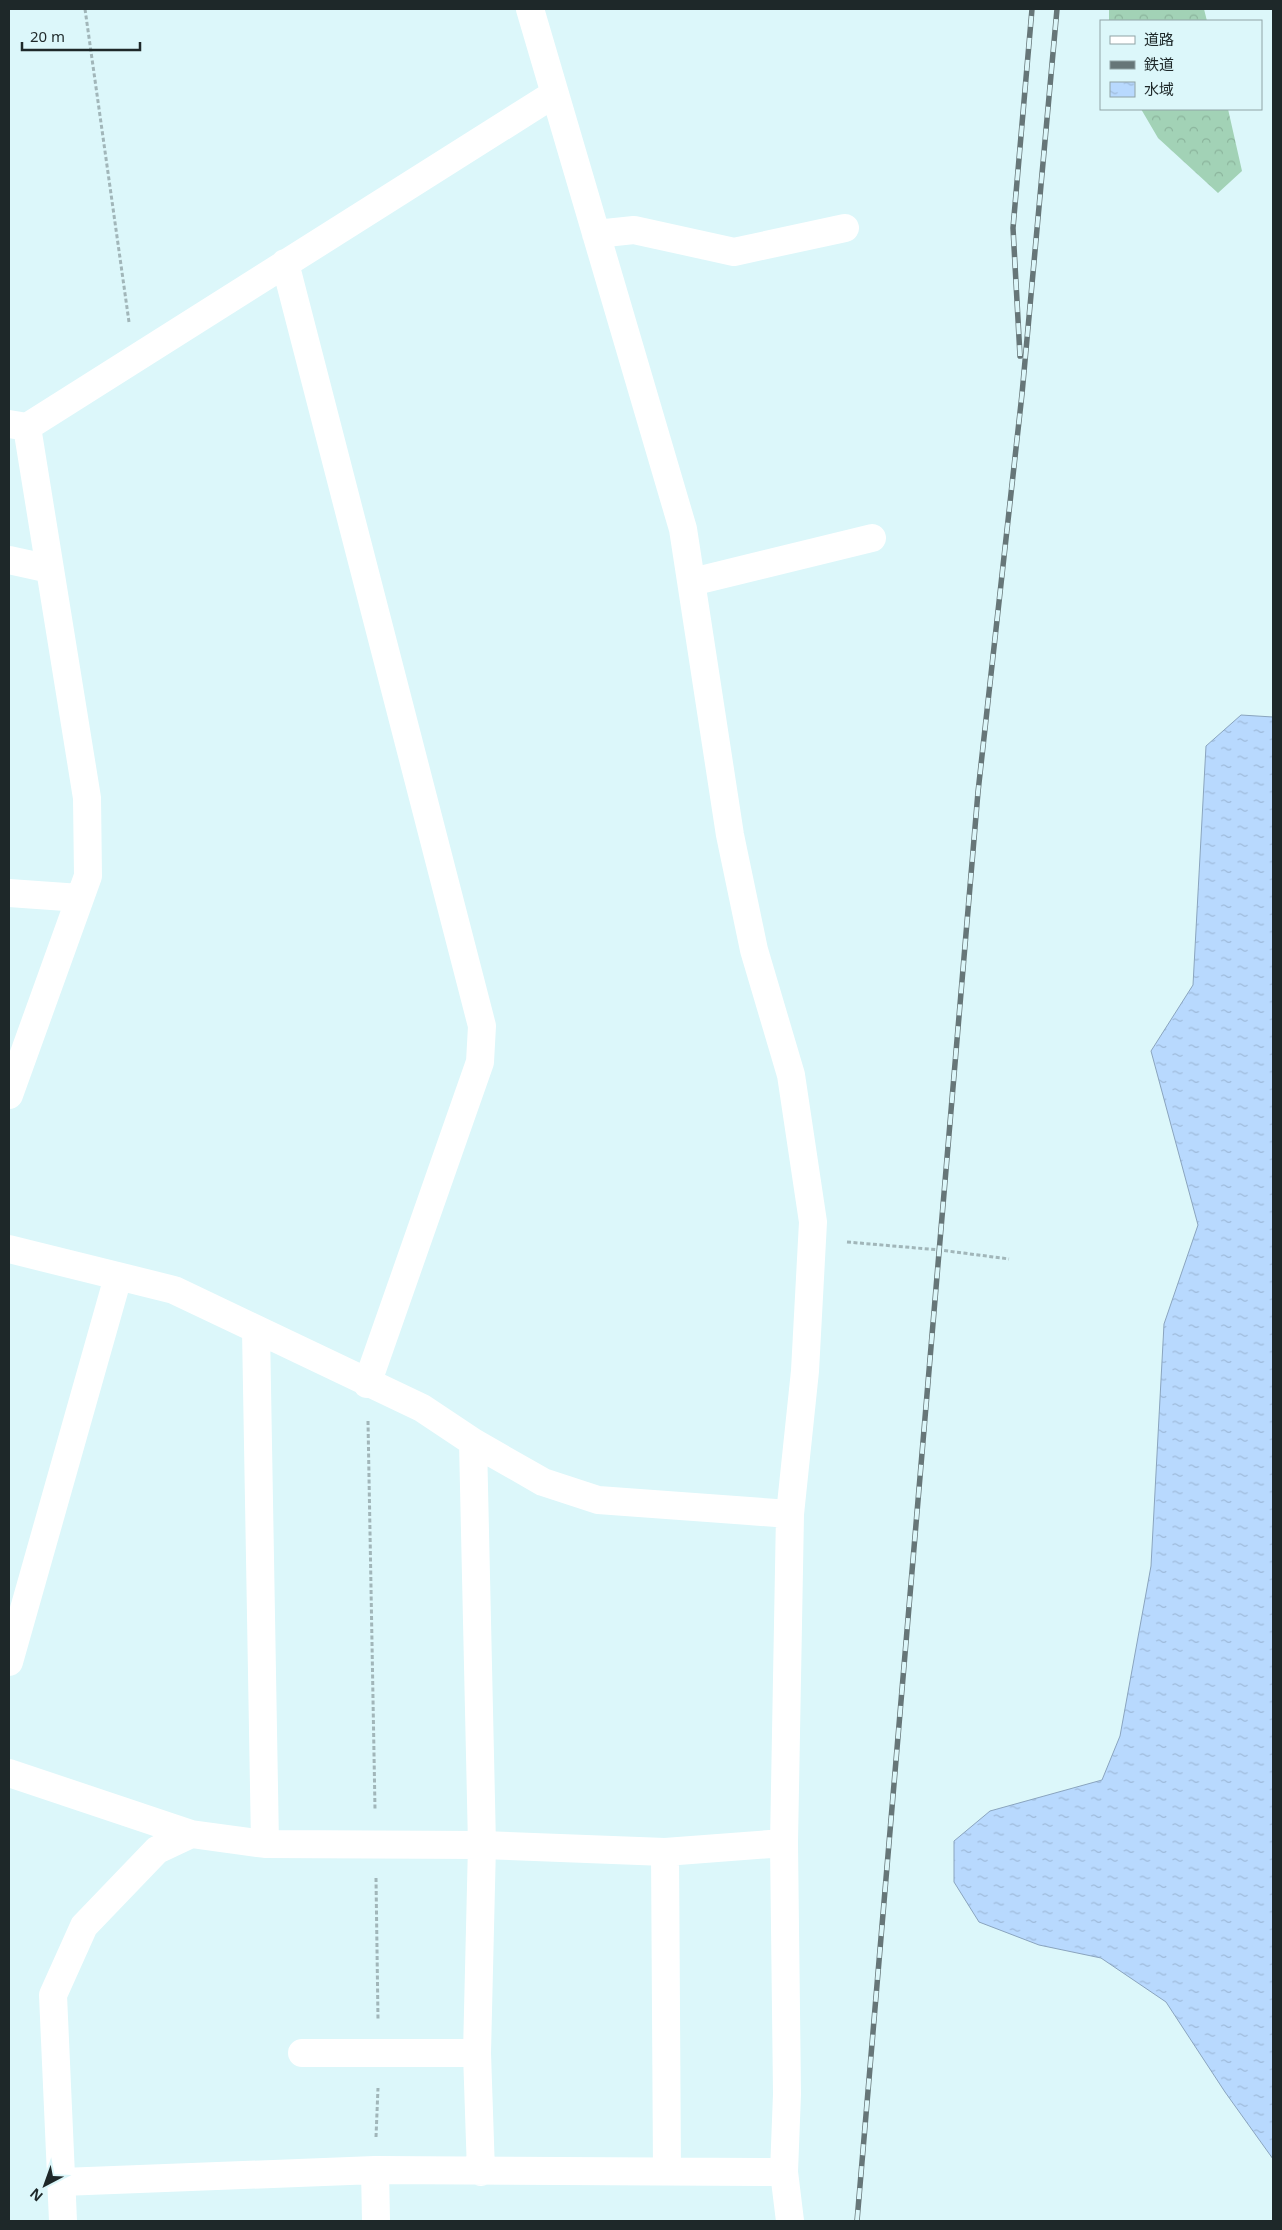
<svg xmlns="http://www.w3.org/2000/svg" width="1282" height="2230" font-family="'Noto Sans','Noto Sans JP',sans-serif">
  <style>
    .forest { fill: url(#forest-crowns) }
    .water { fill: url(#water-ripples); stroke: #8aa4be }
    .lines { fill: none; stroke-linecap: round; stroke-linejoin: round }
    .path { stroke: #a1b6b9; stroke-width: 3; stroke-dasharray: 4 2.5; stroke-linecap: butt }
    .street { stroke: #fff; stroke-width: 28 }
    .rail-casing { stroke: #667678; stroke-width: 5.5 }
    .rail { stroke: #dcf7fa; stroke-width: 4; stroke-dasharray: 11; stroke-linecap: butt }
  </style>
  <defs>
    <pattern id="forest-crowns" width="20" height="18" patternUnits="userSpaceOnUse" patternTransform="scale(1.25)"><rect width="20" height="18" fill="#a2d2b6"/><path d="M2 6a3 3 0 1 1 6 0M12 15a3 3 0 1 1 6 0" fill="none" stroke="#8bb49c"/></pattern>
    <pattern id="water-ripples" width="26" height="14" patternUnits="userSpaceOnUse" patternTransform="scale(1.25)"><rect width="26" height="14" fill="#b8d9fe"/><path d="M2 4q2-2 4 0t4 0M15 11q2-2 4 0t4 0" fill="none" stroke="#9ebada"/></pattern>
  </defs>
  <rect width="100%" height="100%" fill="#dcf7fa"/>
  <path class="forest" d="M1109 9H1204L1207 21H1109Z
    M1141 109H1228L1242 171 1218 193 1158 138Z"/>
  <path class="water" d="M1241 715 1273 717V2159L1225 2092 1166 2002 1101 1958 1039 1945 979 1922 954 1882V1841L990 1811 1102 1780 1120 1736 1151 1566 1164 1324 1198 1225 1151 1051 1193 985 1206 746Z"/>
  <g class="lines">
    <path class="path" d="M85 9 129 322
      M847 1242 940 1250 1009 1259
      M368 1421 375 1809
      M376 1878 378 2019
      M376 2137 378 2088"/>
    <path class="street" d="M530 9 683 529 730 835 754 950 791 1075 813 1222 805 1371 790 1514 784 1843 787 2094 784 2172 790 2221
      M596 234 634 230 734 252 845 228
      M285 263 482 1026 480 1062 367 1384
      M9 424 27 427 554 94
      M9 560 50 569
      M692 582 872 538
      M9 893 80 898
      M9 1095 88 876 87 798 27 427
      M9 1249 174 1290 422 1408 473 1442 543 1482 598 1500 790 1514
      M256 1330 265 1844
      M473 1442 482 1845 477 2053 481 2172
      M9 1662 118 1277
      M9 1773 191 1834 265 1844 482 1845 665 1852 784 1843
      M665 1852 667 2171
      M302 2053H477
      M375 2170 376 2221
      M62 2182 375 2170 784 2172
      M63 2221 53 1995 84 1926 157 1850 191 1834"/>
    <defs>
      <path id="rail" d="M1020 356 1013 228 1032 9
        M857 2221 978 792 1022 394 1057 9"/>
    </defs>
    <use href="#rail" class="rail-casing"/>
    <use href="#rail" class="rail"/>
  </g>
  <rect width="1282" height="2230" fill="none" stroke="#1e2829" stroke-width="20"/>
  <rect x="1100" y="20" width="162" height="90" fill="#dcf7fa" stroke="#90a4a6"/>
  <rect x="1110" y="36" width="25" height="8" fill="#ffffff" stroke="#90a4a6"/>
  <text x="1144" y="45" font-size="15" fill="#1e2829">道路</text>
  <rect x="1110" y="61" width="25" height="8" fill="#667678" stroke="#90a4a6"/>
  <text x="1144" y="70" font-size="15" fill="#1e2829">鉄道</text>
  <rect x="1110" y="82" width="25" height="15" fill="url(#water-ripples)" stroke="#90a4a6"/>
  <text x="1144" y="95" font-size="15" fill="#1e2829">水域</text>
  <g transform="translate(45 2185) rotate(221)" stroke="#dcf7fa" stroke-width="4" paint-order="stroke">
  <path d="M0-4L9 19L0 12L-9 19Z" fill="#1e2829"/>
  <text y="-8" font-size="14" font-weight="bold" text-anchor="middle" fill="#1e2829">N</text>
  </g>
  <path d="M22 42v8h118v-8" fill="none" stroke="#1e2829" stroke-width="2.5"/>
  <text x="30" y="42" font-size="15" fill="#1e2829" stroke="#dcf7fa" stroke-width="4" paint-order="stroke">20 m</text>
</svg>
